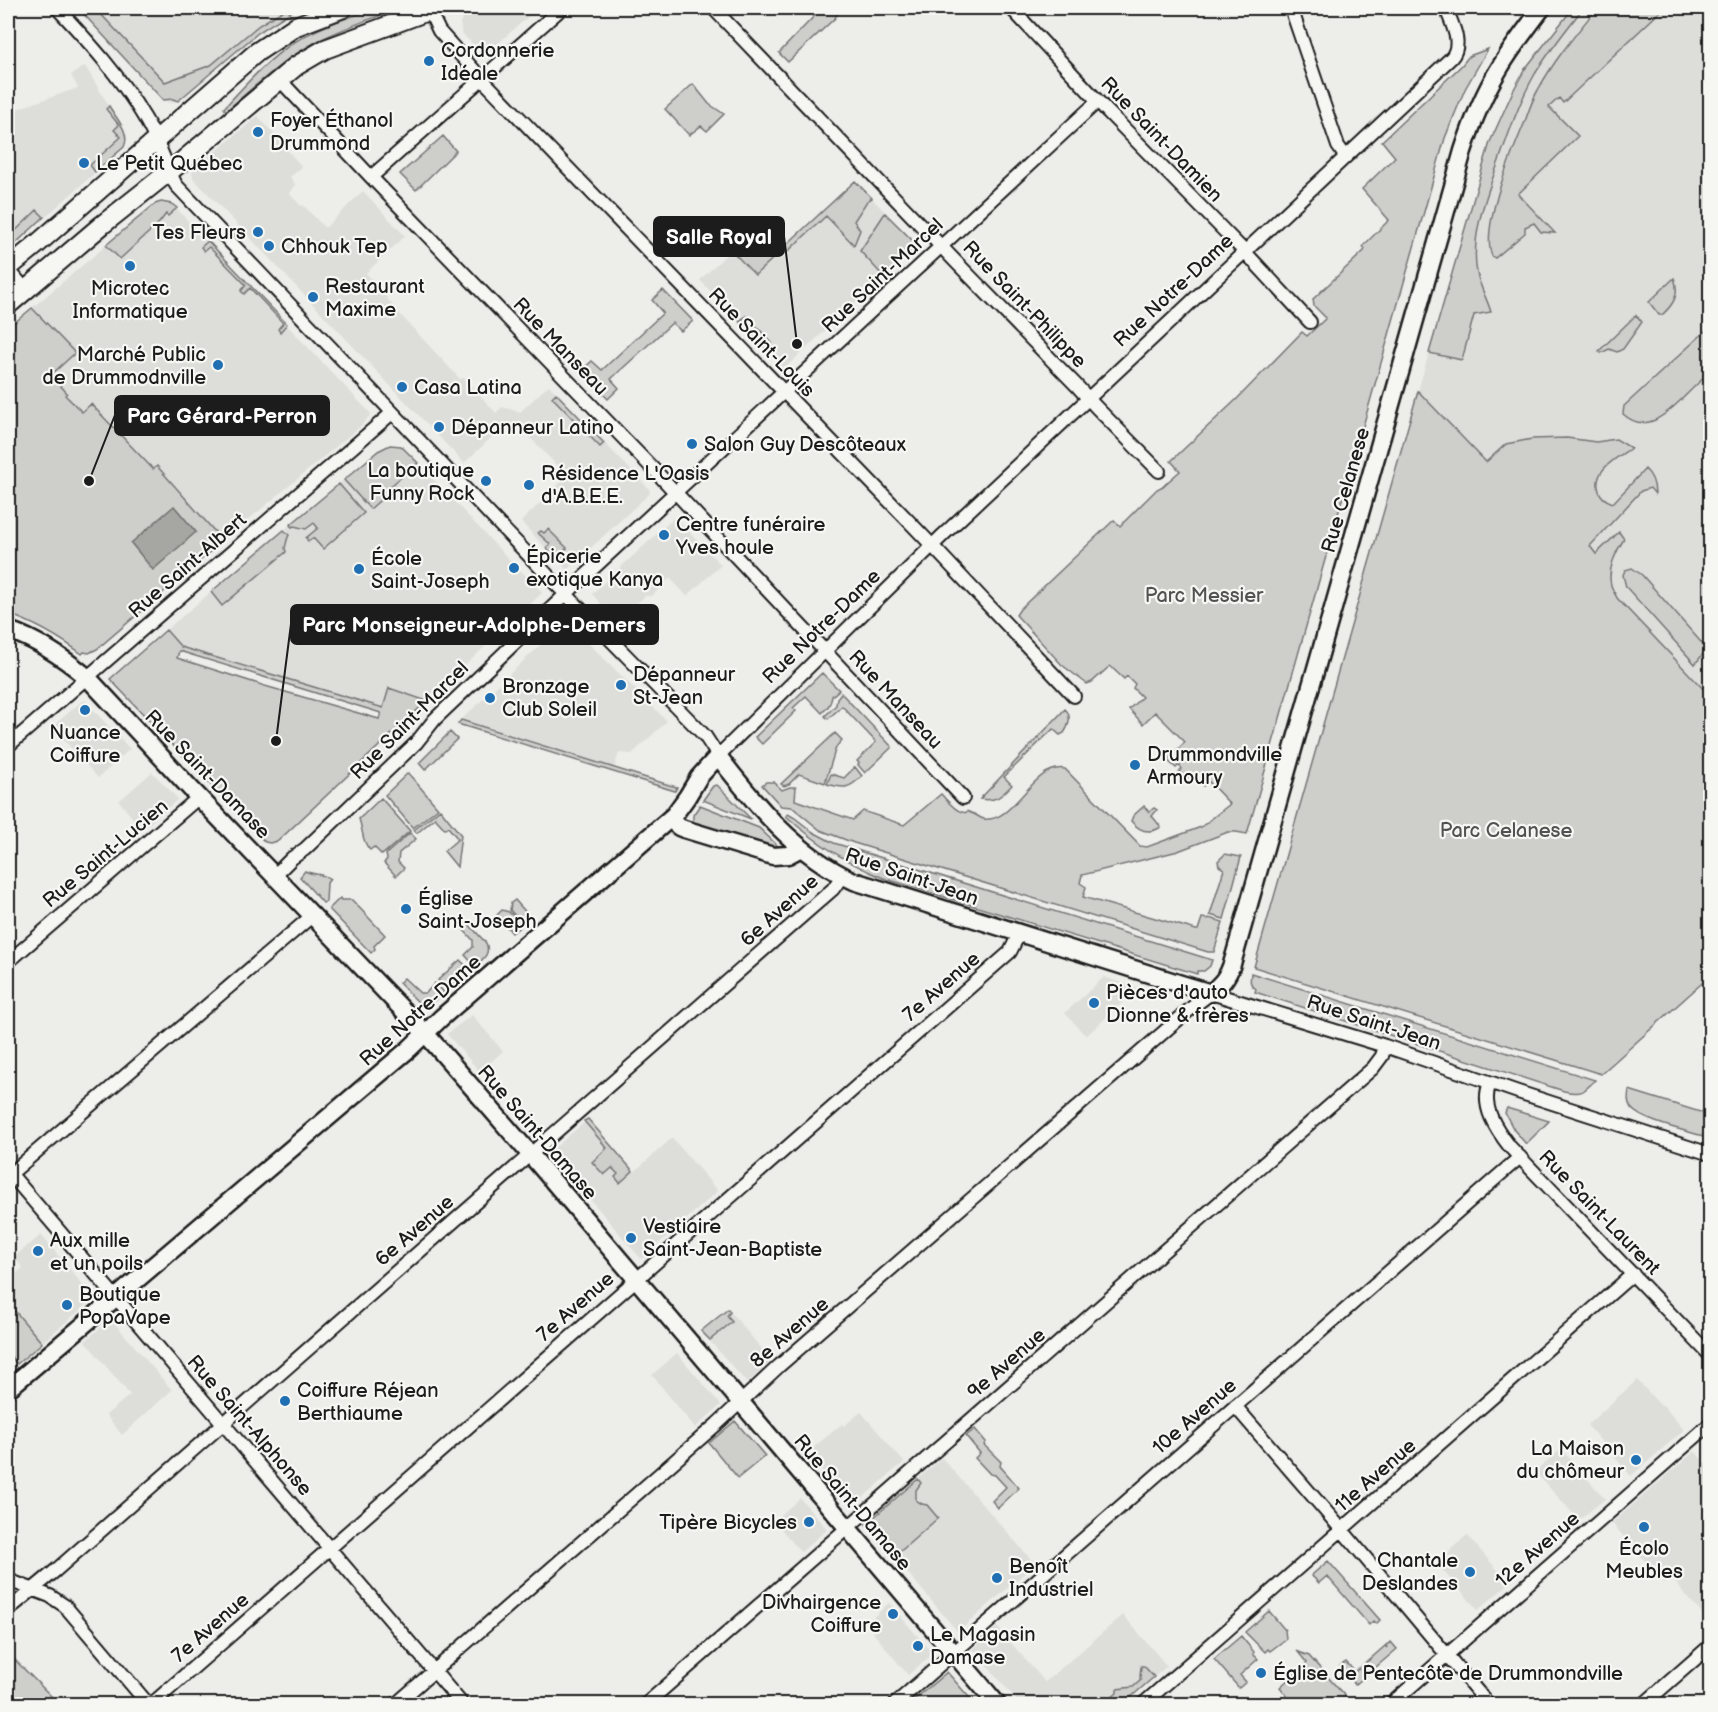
<svg xmlns="http://www.w3.org/2000/svg" width="1718" height="1712" font-family="'Balsamiq Sans',sans-serif">
  <style>
    .built { fill: #ddddda }
    .green { fill: #cececb; stroke: #757574; stroke-width: 1.5; fill-rule: evenodd }
    .water { fill: #a6a6a3; stroke: #6f6f6d; stroke-width: 1.5 }
    .lines { fill: none; stroke-linecap: round; stroke-linejoin: round }
    .street-casing { stroke: #1c1c1c; stroke-width: 16 }
    .secondary-casing { stroke: #1c1c1c; stroke-width: 21 }
    .primary-casing { stroke: #1c1c1c; stroke-width: 22 }
    .street { stroke: #f6f6f2; stroke-width: 12 }
    .secondary { stroke: #f6f6f2; stroke-width: 16 }
    .primary { stroke: #f6f6f2; stroke-width: 18 }
    .poi-dot { fill: #1f6fb2; stroke: #f6f6f2; stroke-width: 2 }
    .labels { text-anchor: middle; stroke-width: 4.5; stroke-linejoin: round; paint-order: stroke }
    .poi-label { font-size: 20px; fill: #1c1c1c; stroke: #f6f6f2; text-anchor: start }
    .street-label { font-size: 20px; fill: #1c1c1c; stroke: #f6f6f2 }
    .park-label { font-size: 20px; fill: #515151; stroke: #f6f6f2 }
    .leader { fill: none; stroke: #1c1c1c; stroke-width: 2 }
    .callout-dot { fill: #1c1c1c; stroke: #f6f6f2; stroke-width: 2 }
    .callout { fill: #1c1c1c; stroke: #1c1c1c; stroke-width: 2 }
    .callout-label { font-size: 21px; text-anchor: middle; font-weight: bold; fill: #fff }
  </style>
  <rect width="100%" height="100%" fill="#edede9"/>
  <filter id="ink" filterUnits="userSpaceOnUse"><feTurbulence type="fractalNoise" baseFrequency=".0167" numOctaves="2"/><feDisplacementMap in="SourceGraphic" scale="12" xChannelSelector="R" yChannelSelector="G"/><feConvolveMatrix kernelMatrix="1 2 1 2 8 2 1 2 1" color-interpolation-filters="sRGB"/></filter>
  <g filter="url(#ink)">
    <path class="built" d="M78 8H297L259 32 178 101 171 103 163 100Z
      M485 8H538L485 55 462 34 460 23 462 19 469 13Z
      M1573 8H1710V696L1418 391 1490 142 1513 91 1525 69Z
      M85 66 126 134V143L124 147 16 243 8 244V112L78 88 71 75Z
      M258 116 302 167 290 177 296 185 289 193 301 206 303 205 325 228 363 191 405 236 366 273 385 295 395 309 460 379 464 378 496 413 502 407 520 412 549 385 649 489 650 493 567 570 521 522 567 476 518 425 512 430 506 424 464 463 193 178 192 172 196 168Z
      M855 181 915 243 916 246 785 368 782 366 700 280 759 223 783 248Z
      M161 202 172 204 175 207 371 414 363 424 223 541 158 466 154 469 91 404 82 412 65 395 66 393 51 375 75 353 32 308 155 204Z
      M390 445H396L405 449 500 550 541 591 542 593 427 701 389 689 382 708 181 646 166 630 378 451Z
      M675 517 721 565 687 596 670 578 652 596H645L617 621 592 594Z
      M566 621 667 721 632 754 619 753 614 768 461 720Z
      M82 701H85L130 749 98 778 52 727Z
      M152 772 178 799 142 830 119 801Z
      M1104 977 1138 988 1086 1036 1065 1013Z
      M472 1015 503 1051 480 1072 447 1034Z
      M588 1119 634 1172 672 1138 718 1191 641 1259 550 1152Z
      M41 1235 94 1298 17 1364 8 1353V1281L23 1268 14 1257Z
      M728 1309 772 1361 747 1383 701 1331Z
      M111 1319 172 1390 122 1435 106 1415 130 1395 85 1341Z
      M677 1353 721 1405 695 1428 652 1375Z
      M1637 1380 1661 1406 1663 1405 1684 1430 1631 1476 1587 1425Z
      M861 1412 904 1462 852 1507 807 1453 842 1424 844 1426Z
      M1561 1449 1605 1499 1579 1520 1535 1472Z
      M1695 1451 1710 1469V1623L1671 1578 1664 1583 1612 1523Z
      M942 1458 1035 1564 958 1632 866 1524Z
      M800 1498 827 1529 801 1552 774 1521Z
      M1467 1535 1501 1574 1503 1573 1511 1582 1478 1610 1436 1563Z
      M889 1603 933 1654 908 1675 866 1624Z
      M1123 1615 1167 1666 1123 1704H1020L973 1649 997 1627 1045 1682Z"/>
    <path class="green" d="M78 8H95L165 82 211 65 259 25 287 8H297L259 32 178 101 173 99 163 100Z
      M378 8H400C372 19 341 28 314 43 282 61 255 86 226 111L224 108C246 84 268 59 296 41 321 26 350 17 378 8Z
      M822 8H840L835 18 788 62 779 53Z
      M1573 8H1583C1567 29 1549 51 1535 74 1520 100 1510 130 1500 158 1487 194 1470 235 1477 273 1480 287 1487 299 1491 312L1474 315 1462 360 1429 353 1490 142 1513 91 1525 69Z
      M1597 8H1664L1563 103 1559 98 1549 107 1578 136 1518 194 1555 233 1541 232 1534 223 1525 227V233L1495 258 1492 256C1480 228 1512 153 1524 124 1528 113 1532 100 1538 90 1554 60 1576 34 1597 8Z
      M1488 49 1465 89 1445 138 1247 834 1236 832H1228L1178 851 1082 875 1080 883 1086 887 1083 897 1196 930H1198L1202 918 1208 919 1209 918 1223 922 1214 952H1208L854 843 820 830 792 807 781 806 762 785 766 782H774L782 790 790 787H796L795 800 853 820 863 811 904 825 941 794C946 799 954 810 962 812 971 814 963 809 971 813 976 814 979 818 984 819 1015 823 1033 763 1065 769L1140 846 1147 847 1201 827 1230 804 1209 782 1203 786 1192 774 1186 779 1179 772 1182 769 1179 765 1176 768 1167 760 1185 742 1155 712 1143 724 1129 709 1142 697 1133 688 1135 684 1127 676 1124 679 1110 666 1092 682 1087 684 1062 665 1016 615 1020 609 1114 520 1120 526 1157 489 1163 486 1180 471 1171 461 1237 399 1302 332 1307 336 1326 318 1314 306 1313 299 1364 251 1365 249 1363 246 1389 220 1362 189 1395 157 1382 141 1462 65 1469 56Z
      M693 84 709 104 724 114 707 131 701 126 689 135 665 109Z
      M109 106C116 118 131 133 124 147L95 172 90 165 121 137 114 130 119 125 106 109Z
      M443 136 456 151 416 190 400 174Z
      M855 181 872 198 867 201 854 221 860 230 854 245 826 216 787 252 778 254 755 275 731 250 759 223 783 248Z
      M161 202 172 204 177 208 168 216 166 214 159 223 120 259 106 245 155 204Z
      M37 210 44 217 16 243 8 244V238Z
      M885 213 915 243 916 246 884 277 860 251Z
      M208 241 287 324 280 332 278 329 283 323 250 288 244 294 241 291 246 285 209 247 204 251 201 247Z
      M1674 278C1680 294 1674 304 1662 315H1659L1649 302Z
      M663 290 693 321 681 331 672 323 611 379 619 388 608 399 581 371 592 361 602 370 663 313 652 300Z
      M32 308 75 353 51 375 67 393 65 395 82 412 91 404 153 469 157 466 223 541 97 649 89 653 84 652 82 654C59 637 35 623 8 614V328Z
      M1636 315 1642 322 1623 349 1617 352 1609 349 1601 353 1599 351Z
      M747 316 772 343 769 345 772 349 769 353 739 321Z
      M1710 327V372C1701 380 1692 389 1683 398 1666 414 1646 435 1623 414L1624 406Z
      M1418 391 1486 462 1506 444 1532 439 1567 438 1596 442 1616 439 1631 448C1617 458 1592 470 1599 491 1601 498 1607 501 1613 503L1645 469C1653 476 1655 484 1655 494L1650 488 1641 491 1590 546 1596 554 1619 532 1624 539C1616 551 1607 570 1611 585 1612 589 1615 594 1617 598L1710 696V976L1601 1074 1254 967Z
      M556 393 604 443 600 447 552 397Z
      M390 445 401 446 418 463 385 491 387 494 370 509 344 480 378 451Z
      M339 484 364 513 323 549 313 538 308 541 306 538 318 528 314 523 306 529 294 526 292 527 290 525Z
      M548 529 567 548 562 554 564 557 559 562 546 548 550 544 538 533 541 531 544 533Z
      M284 530 289 535C287 538 286 545 285 548L286 552 222 606 211 592Z
      M1632 568 1642 575 1707 649 1695 664 1626 587 1623 575 1625 570Z
      M166 630 181 647 380 707 383 708 389 688 427 701 278 841 270 843 265 842 110 679ZM179 651 381 713 379 719 265 686 177 658Z
      M822 673 839 690 832 696C831 704 828 707 822 713L806 696 793 708 796 711 762 744 755 737Z
      M841 693 892 747 865 773 858 765 859 763 857 761 876 742 842 706 828 719 825 716 836 705 837 698Z
      M1065 709C1072 715 1069 726 1064 733L1060 735 1053 729 1004 777 1012 785C1001 796 997 802 980 799Z
      M461 720 669 785 677 787 675 791 458 724Z
      M450 732 457 739 425 770 419 763Z
      M835 733 842 740 836 747 825 783 799 774 789 784 784 786 781 784Z
      M855 767 862 776C849 789 845 789 827 784L831 774 844 778Z
      M408 773 438 808 413 828 385 795Z
      M717 785 751 819 703 800 713 786Z
      M381 798 410 831 382 855 374 847 370 850C362 842 363 830 359 819Z
      M700 805 759 828 779 847 775 848 693 823V815Z
      M1144 806 1149 812 1154 808 1157 810 1152 816 1161 827C1150 834 1140 832 1131 821L1133 816Z
      M440 809 461 835 457 867 444 851 458 839 448 827 445 829 435 818 417 833 414 830Z
      M788 814 795 818 813 832 834 843 1212 960 1210 966 1204 971H1197V974L886 879C848 864 816 843 786 816Z
      M410 833 416 839 399 853 398 862 404 868 396 876 384 863 387 859 386 854Z
      M1225 854 1241 857 1224 919 1210 915 1224 869 1219 866 1218 861Z
      M305 871C312 875 324 873 330 879L327 883 326 902 323 903 300 877Z
      M340 898 341 900H352L385 935 374 946 375 949 371 953 329 909Z
      M515 900 531 918 512 933 497 915 502 910 509 912 515 918 516 917 510 910 511 903Z
      M465 920 486 943C491 954 483 959 475 966L465 955 473 947V940L460 926Z
      M460 960 470 970 452 986 449 982 444 986 438 980Z
      M1251 973 1595 1080C1584 1092 1581 1095 1564 1091L1255 992 1256 989C1249 984 1250 981 1251 973Z
      M404 978 420 993H426L435 983 444 992 428 1006 423 1007 399 983Z
      M1629 1090 1710 1115V1138C1692 1132 1642 1122 1631 1108 1627 1102 1628 1097 1629 1090Z
      M1507 1108 1510 1109 1549 1121 1526 1144 1514 1130 1505 1113Z
      M588 1119 633 1171 620 1183 615 1177 618 1174 612 1168 604 1175 592 1162 607 1148 584 1121Z
      M8 1303 42 1343 17 1364 8 1353Z
      M728 1309 730 1312 727 1316 732 1322 710 1340 701 1331Z
      M735 1421 765 1456 738 1478 709 1443Z
      M975 1429 986 1442 984 1445 1001 1462 1000 1466 1019 1488 998 1508 992 1501 1006 1487 995 1475 990 1474 975 1458 980 1453 966 1436Z
      M918 1479 921 1483 916 1490V1500L922 1504 927 1505 938 1518 894 1557 866 1524Z
      M1328 1561 1380 1620 1376 1624 1373 1621 1369 1625 1327 1576 1319 1583 1312 1576 1313 1574Z
      M1269 1611 1285 1630 1286 1639 1270 1651 1268 1649 1265 1652 1245 1632Z
      M1241 1636 1254 1652 1253 1654 1258 1659 1240 1675 1246 1682 1239 1688 1214 1659Z
      M1391 1642 1397 1649 1355 1685 1340 1666 1346 1662 1355 1672 1359 1668 1361 1671 1363 1669 1361 1667 1385 1646 1387 1648 1386 1645Z
      M1298 1652 1309 1656 1352 1704 1280 1703 1287 1696 1280 1687 1307 1663Z
      M8 1653 59 1704H9L8 1703Z
      M1141 1666H1144L1154 1677 1123 1704H1104L1117 1693V1689L1133 1687 1141 1680 1140 1678Z
      M947 1672 975 1704H909Z"/>
    <path class="water" d="M174 506 196 532 153 570 131 543Z"/>
    <g class="lines">
      <defs>
        <path id="street" d="M57 8C89 42 120 76 144 117 157 138 165 163 176 185L555 583 705 736 718 756 943 535 1451 58C1464 44 1451 23 1446 8
          M713 8 957 263 1077 386 1096 407 1159 471
          M1011 8 1108 112 1245 252 1310 322
          M1291 8 1338 146 1345 156
          M429 10 439 31 482 79 924 537 1074 696
          M279 79 371 177 660 476 963 798
          M371 177 562 8
          M8 269 25 289
          M8 746 392 413
          M275 875 292 858 305 849 416 743 435 719 585 576 1098 101
          M8 962 199 797
          M1490 1083C1480 1106 1496 1129 1510 1147L1710 1355
          M8 1171 462 1704
          M8 1176 313 915
          M1235 1406 1342 1530 1488 1704
          M8 1580 50 1596 65 1606 148 1704
          M8 1610 55 1571 833 889 842 876
          M152 1704 1010 952 1019 934
          M396 1704 717 1424 779 1366 1195 1005 1211 993 1385 1046 1518 1092 1710 1154
          M646 1704 1373 1068 1382 1056 1385 1046
          M895 1704 1520 1157
          M1143 1704 1633 1274
          M1391 1704 1710 1424
          M1644 1704 1710 1646"/>
        <path id="secondary" d="M8 630C38 640 63 657 88 678L191 789 425 1033 530 1154 997 1704
          M670 819 679 827 684 829 773 856 788 855 801 848
          M8 1389 409 1049 441 1018 674 815 687 797 699 777 718 756C756 805 796 855 854 881L1181 984 1211 993C1221 984 1228 977 1232 964L1463 151C1472 123 1483 95 1499 69 1512 47 1527 28 1542 8"/>
        <path id="primary" d="M8 268 36 245 257 52 296 26 343 8
          M8 305 102 225 185 159 296 66 325 49 436 8"/>
      </defs>
      <use href="#street" class="street-casing"/>
      <use href="#secondary" class="secondary-casing"/>
      <use href="#primary" class="primary-casing"/>
      <use href="#street" class="street"/>
      <use href="#secondary" class="secondary"/>
      <use href="#primary" class="primary"/>
    </g>
  </g>
  <g class="poi-dot">
    <circle cx="429" cy="61" r="6"/>
    <circle cx="258" cy="132" r="6"/>
    <circle cx="84" cy="163" r="6"/>
    <circle cx="258" cy="232" r="6"/>
    <circle cx="269" cy="246" r="6"/>
    <circle cx="130" cy="266" r="6"/>
    <circle cx="313" cy="297" r="6"/>
    <circle cx="218" cy="365" r="6"/>
    <circle cx="402" cy="387" r="6"/>
    <circle cx="439" cy="427" r="6"/>
    <circle cx="692" cy="444" r="6"/>
    <circle cx="486" cy="481" r="6"/>
    <circle cx="529" cy="485" r="6"/>
    <circle cx="664" cy="535" r="6"/>
    <circle cx="514" cy="568" r="6"/>
    <circle cx="359" cy="569" r="6"/>
    <circle cx="621" cy="685" r="6"/>
    <circle cx="490" cy="698" r="6"/>
    <circle cx="85" cy="710" r="6"/>
    <circle cx="1135" cy="765" r="6"/>
    <circle cx="406" cy="909" r="6"/>
    <circle cx="1094" cy="1003" r="6"/>
    <circle cx="631" cy="1238" r="6"/>
    <circle cx="38" cy="1251" r="6"/>
    <circle cx="67" cy="1305" r="6"/>
    <circle cx="285" cy="1401" r="6"/>
    <circle cx="1636" cy="1460" r="6"/>
    <circle cx="809" cy="1522" r="6"/>
    <circle cx="1644" cy="1527" r="6"/>
    <circle cx="1470" cy="1572" r="6"/>
    <circle cx="997" cy="1578" r="6"/>
    <circle cx="893" cy="1614" r="6"/>
    <circle cx="918" cy="1646" r="6"/>
    <circle cx="1261" cy="1673" r="6"/>
  </g>
  <g class="labels">
    <g class="poi-label">
      <text x="441" y="57">Cordonnerie<tspan x="441" dy="23">Idéale</tspan></text>
      <text x="270" y="127">Foyer Éthanol<tspan x="270" dy="23">Drummond</tspan></text>
      <text x="96" y="170">Le Petit Québec</text>
      <text x="246" y="239" text-anchor="end">Tes Fleurs</text>
      <text x="281" y="253">Chhouk Tep</text>
      <text x="325" y="293">Restaurant<tspan x="325" dy="23">Maxime</tspan></text>
      <text x="130" y="295" text-anchor="middle">Microtec<tspan x="130" dy="23">Informatique</tspan></text>
      <text x="206" y="361" text-anchor="end">Marché Public<tspan x="206" dy="23">de Drummodnville</tspan></text>
      <text x="414" y="394">Casa Latina</text>
      <text x="451" y="434">Dépanneur Latino</text>
      <text x="704" y="451">Salon Guy Descôteaux</text>
      <text x="474" y="477" text-anchor="end">La boutique<tspan x="474" dy="23">Funny Rock</tspan></text>
      <text x="541" y="480">Résidence L'Oasis<tspan x="541" dy="23">d'A.B.E.E.</tspan></text>
      <text x="676" y="531">Centre funéraire<tspan x="676" dy="23">Yves houle</tspan></text>
      <text x="526" y="563">Épicerie<tspan x="526" dy="23">exotique Kanya</tspan></text>
      <text x="371" y="565">École<tspan x="371" dy="23">Saint-Joseph</tspan></text>
      <text x="633" y="681">Dépanneur<tspan x="633" dy="23">St-Jean</tspan></text>
      <text x="502" y="693">Bronzage<tspan x="502" dy="23">Club Soleil</tspan></text>
      <text x="85" y="739" text-anchor="middle">Nuance<tspan x="85" dy="23">Coiffure</tspan></text>
      <text x="1147" y="761">Drummondville<tspan x="1147" dy="23">Armoury</tspan></text>
      <text x="418" y="905">Église<tspan x="418" dy="23">Saint-Joseph</tspan></text>
      <text x="1106" y="999">Pièces d'auto<tspan x="1106" dy="23">Dionne &amp; frères</tspan></text>
      <text x="643" y="1233">Vestiaire<tspan x="643" dy="23">Saint-Jean-Baptiste</tspan></text>
      <text x="50" y="1247">Aux mille<tspan x="50" dy="23">et un poils</tspan></text>
      <text x="79" y="1301">Boutique<tspan x="79" dy="23">PopaVape</tspan></text>
      <text x="297" y="1397">Coiffure Réjean<tspan x="297" dy="23">Berthiaume</tspan></text>
      <text x="1624" y="1455" text-anchor="end">La Maison<tspan x="1624" dy="23">du chômeur</tspan></text>
      <text x="797" y="1529" text-anchor="end">Tipère Bicycles</text>
      <text x="1644" y="1555" text-anchor="middle">Écolo<tspan x="1644" dy="23">Meubles</tspan></text>
      <text x="1458" y="1567" text-anchor="end">Chantale<tspan x="1458" dy="23">Deslandes</tspan></text>
      <text x="1009" y="1573">Benoît<tspan x="1009" dy="23">Industriel</tspan></text>
      <text x="881" y="1609" text-anchor="end">Divhairgence<tspan x="881" dy="23">Coiffure</tspan></text>
      <text x="930" y="1641">Le Magasin<tspan x="930" dy="23">Damase</tspan></text>
      <text x="1273" y="1680">Église de Pentecôte de Drummondville</text>
    </g>
    <g class="street-label">
      <text transform="translate(1162 139) rotate(46)" y="7">Rue Saint-Damien</text>
      <text transform="translate(882 275) rotate(-43)" y="7">Rue Saint-Marcel</text>
      <text transform="translate(1173 290) rotate(-43)" y="7">Rue Notre-Dame</text>
      <text transform="translate(1025 304) rotate(46)" y="7">Rue Saint-Philippe</text>
      <text transform="translate(762 342) rotate(46)" y="7">Rue Saint-Louis</text>
      <text transform="translate(561 346) rotate(46)" y="7">Rue Manseau</text>
      <text transform="translate(1345 490) rotate(-74)" y="7">Rue Celanese</text>
      <text transform="translate(187 565) rotate(-41)" y="7">Rue Saint-Albert</text>
      <text transform="translate(821 626) rotate(-44)" y="7">Rue Notre-Dame</text>
      <text transform="translate(896 699) rotate(47)" y="7">Rue Manseau</text>
      <text transform="translate(409 720) rotate(-45)" y="7">Rue Saint-Marcel</text>
      <text transform="translate(208 774) rotate(46)" y="7">Rue Saint-Damase</text>
      <text transform="translate(105 853) rotate(-40)" y="7">Rue Saint-Lucien</text>
      <text transform="translate(912 876) rotate(19)" y="7">Rue Saint-Jean</text>
      <text transform="translate(779 910) rotate(-42)" y="7">6e Avenue</text>
      <text transform="translate(941 986) rotate(-41)" y="7">7e Avenue</text>
      <text transform="translate(420 1010) rotate(-42)" y="7">Rue Notre-Dame</text>
      <text transform="translate(1374 1022) rotate(18)" y="7">Rue Saint-Jean</text>
      <text transform="translate(538 1132) rotate(49)" y="7">Rue Saint-Damase</text>
      <text transform="translate(1600 1212) rotate(46)" y="7">Rue Saint-Laurent</text>
      <text transform="translate(414 1230) rotate(-41)" y="7">6e Avenue</text>
      <text transform="translate(575 1306) rotate(-41)" y="7">7e Avenue</text>
      <text transform="translate(789 1332) rotate(-41)" y="7">8e Avenue</text>
      <text transform="translate(1006 1363) rotate(-41)" y="7">9e Avenue</text>
      <text transform="translate(1194 1416) rotate(-41)" y="7">10e Avenue</text>
      <text transform="translate(250 1425) rotate(49)" y="7">Rue Saint-Alphonse</text>
      <text transform="translate(1375 1475) rotate(-41)" y="7">11e Avenue</text>
      <text transform="translate(853 1502) rotate(50)" y="7">Rue Saint-Damase</text>
      <text transform="translate(1537 1549) rotate(-41)" y="7">12e Avenue</text>
      <text transform="translate(210 1627) rotate(-41)" y="7">7e Avenue</text>
    </g>
    <g class="park-label">
      <text x="1204" y="602">Parc Messier</text>
      <text x="1506" y="837">Parc Celanese</text>
    </g>
  </g>
  <path class="leader" d="M797 344L784 236M89 481L115 415M276 741L291 624"/>
  <g class="callout-dot">
    <circle cx="797" cy="344" r="6"/>
    <circle cx="89" cy="481" r="6"/>
    <circle cx="276" cy="741" r="6"/>
  </g>
  <g class="callout">
    <rect x="654" y="217" width="130" height="39" rx="6"/>
    <rect x="115" y="396" width="214" height="39" rx="6"/>
    <rect x="291" y="605" width="367" height="39" rx="6"/>
  </g>
  <g class="callout-label">
    <text x="719" y="244">Salle Royal</text>
    <text x="222" y="423">Parc Gérard-Perron</text>
    <text x="474" y="632">Parc Monseigneur-Adolphe-Demers</text>
  </g>
  <rect width="1718" height="1712" fill="none" stroke="#f6f6f2" stroke-width="30"/>
  <rect x="15" y="15" width="1688" height="1682" fill="none" stroke="#1c1c1c" stroke-width="2" filter="url(#ink)"/>
</svg>
